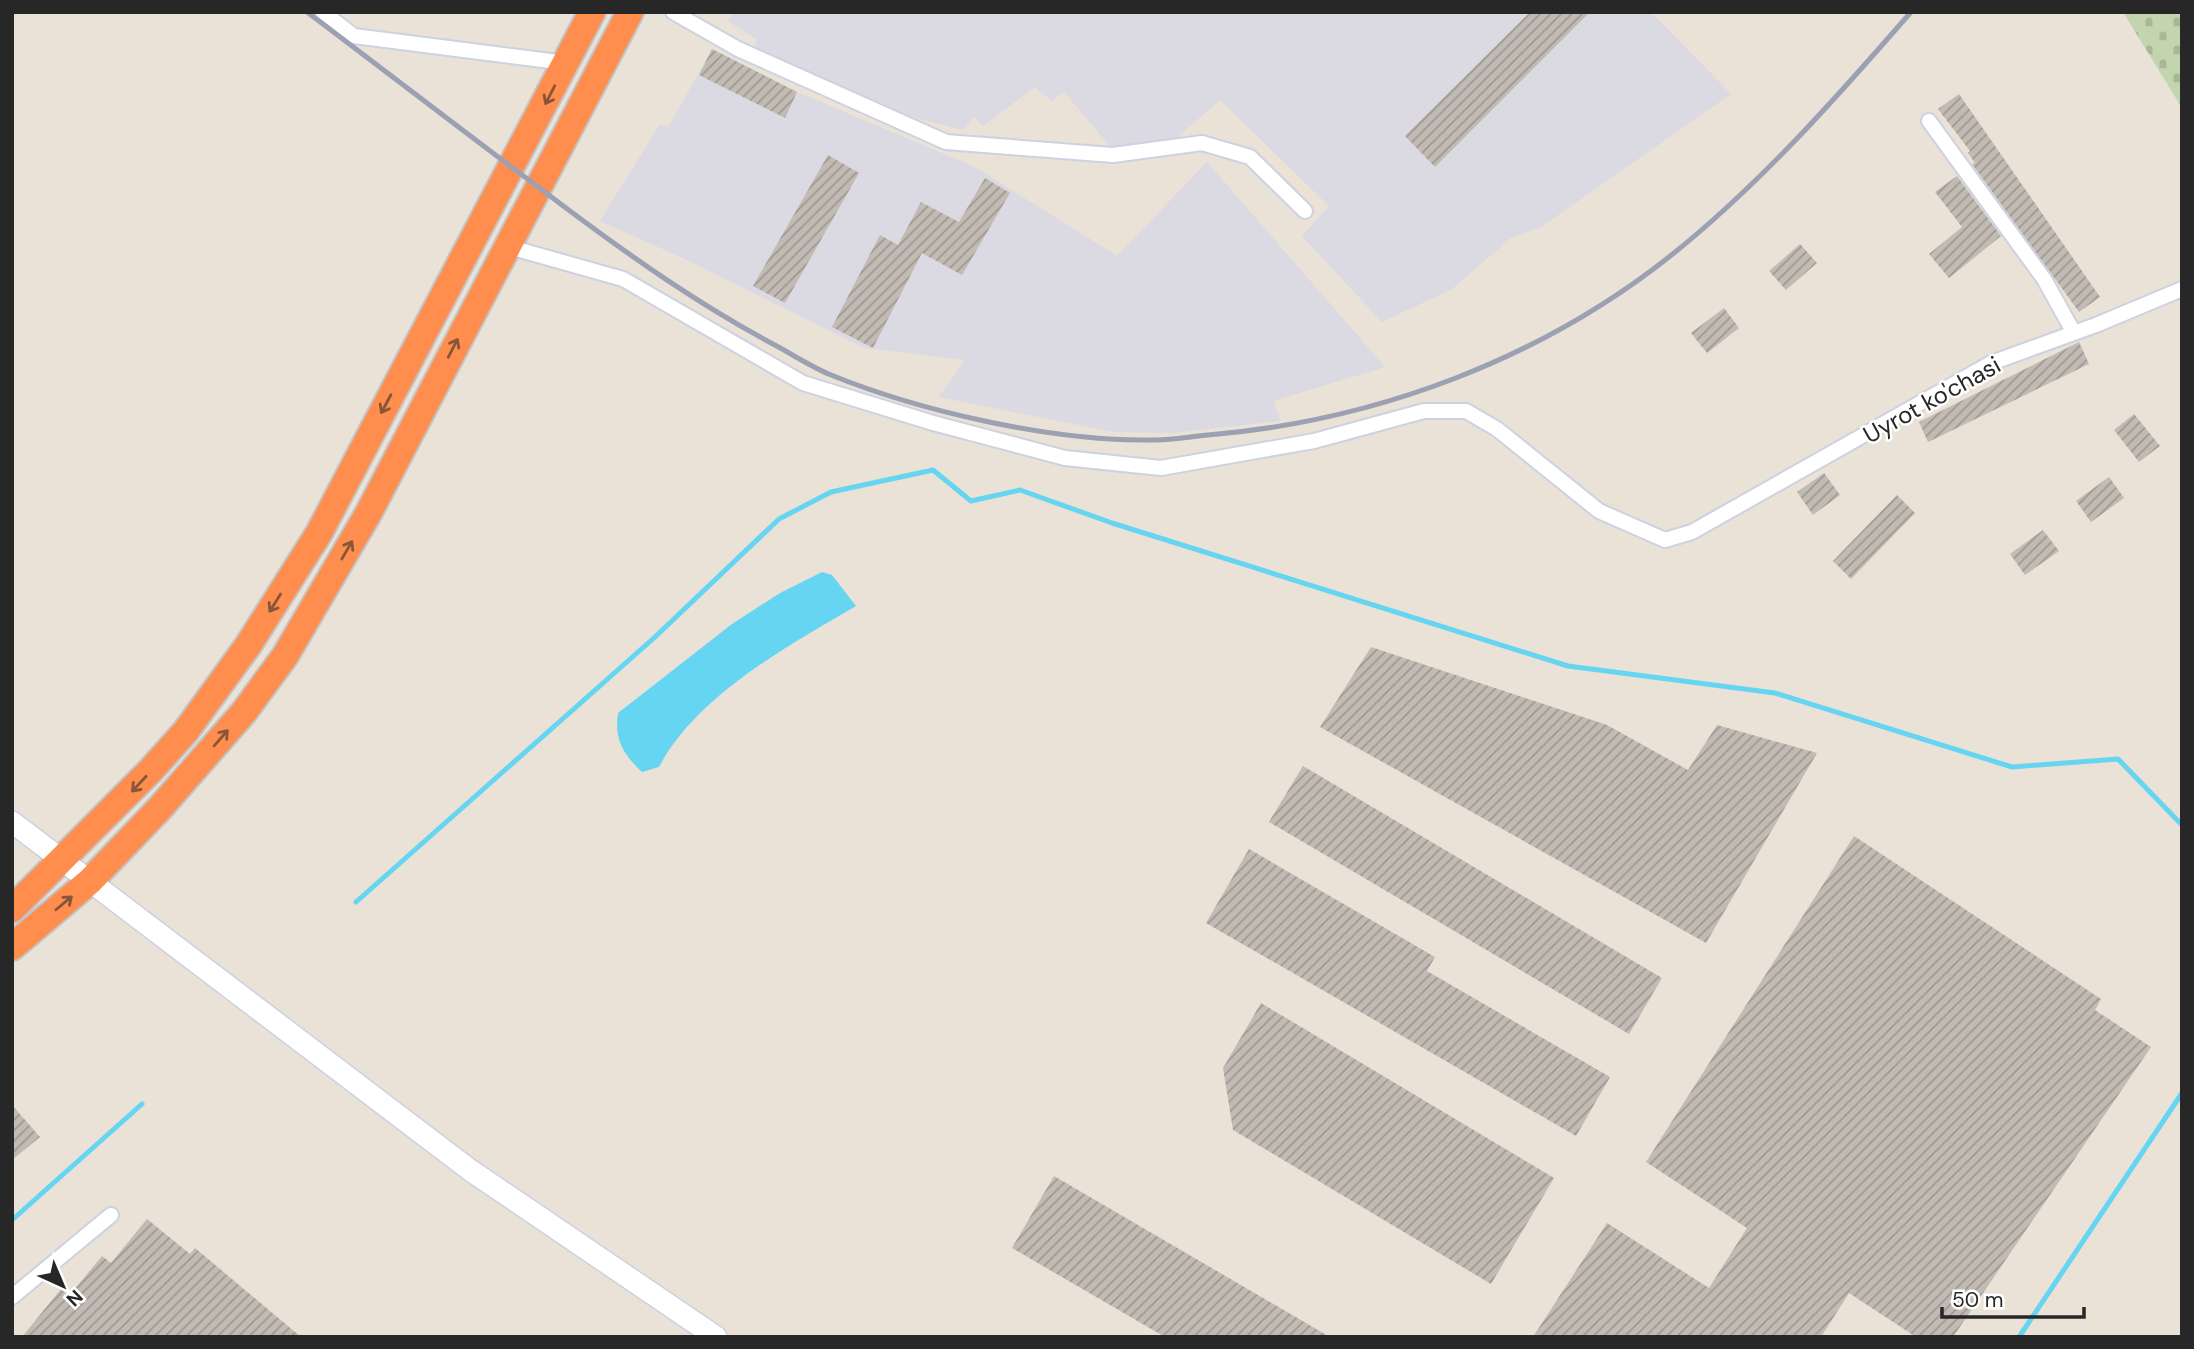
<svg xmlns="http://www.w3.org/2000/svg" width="2194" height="1349" font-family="'DM Sans',sans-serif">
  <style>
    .industrial { fill: #dbd9e2 }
    .cemetery { fill: url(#cemetery-stones) }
    .water { fill: #66d5f1 }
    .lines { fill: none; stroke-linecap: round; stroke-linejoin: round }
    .stream { stroke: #66d5f1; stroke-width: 5 }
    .building { fill: url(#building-hatch) }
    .street-casing { stroke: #cdd2e1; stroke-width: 18 }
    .secondary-casing { stroke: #cdd2e1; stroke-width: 24 }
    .highway-casing { stroke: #c3c3c3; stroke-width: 30 }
    .street { stroke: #fff; stroke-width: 14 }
    .secondary { stroke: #fff; stroke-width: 21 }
    .highway { stroke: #ff8e4e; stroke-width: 26 }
    .rail { stroke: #9ba0b2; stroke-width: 5 }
    .oneway { stroke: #885539 }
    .labels { text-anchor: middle; stroke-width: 5; stroke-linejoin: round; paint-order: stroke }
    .street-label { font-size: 24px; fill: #272727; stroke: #fff }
  </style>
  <defs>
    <pattern id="cemetery-stones" width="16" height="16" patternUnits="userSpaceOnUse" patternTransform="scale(1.75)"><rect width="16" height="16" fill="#c3d5ae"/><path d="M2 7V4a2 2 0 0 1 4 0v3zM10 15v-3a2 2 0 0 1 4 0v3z" fill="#a8b796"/></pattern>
    <pattern id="building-hatch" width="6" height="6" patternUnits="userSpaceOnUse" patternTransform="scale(1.75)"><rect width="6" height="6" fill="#c2bbb4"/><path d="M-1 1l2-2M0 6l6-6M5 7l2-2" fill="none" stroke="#9e9892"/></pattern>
  </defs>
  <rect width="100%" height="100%" fill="#eae1d7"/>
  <path class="industrial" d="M733 12H1651L1731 94 1541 227 1511 238 1452 289 1382 322 1302 236 1329 206 1220 100 1173 141 1110 146 1064 92 1052 101 1035 87 983 126 974 117 963 130 913 117 755 52 756 39 728 21Z
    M712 49 797 92 975 167 1117 256 1207 162 1385 367 1273 401 1281 421 1173 433 1113 432 939 397 965 360 864 348 687 260 600 221 660 124 668 128Z"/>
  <path class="cemetery" d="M2123 12H2182V108Z"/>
  <path class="water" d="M822 572 832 575 856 606C788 646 697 695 659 767L642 772C623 754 614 739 618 713L732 624 780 593Z"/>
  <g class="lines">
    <path class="stream" d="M356 902 655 637 779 519 831 492 933 470 971 501 1020 490 1112 523 1568 666 1775 693 2012 767 2118 759 2182 825
      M12 1220 142 1104
      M2019 1337 2182 1093"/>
  </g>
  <path class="building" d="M1530 12H1590L1435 167 1405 136Z
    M712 49 797 92 785 118 699 75Z
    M1959 94 2100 297 2079 312 1972 164 1975 163 1968 153 1970 151 1938 109Z
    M828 155 859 173 785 303 753 286Z
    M1957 176 2001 236 1949 278 1929 254 1962 227 1935 192Z
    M985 178 1010 193 962 275 922 253 873 348 832 327 880 235 898 245 921 202 959 222Z
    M1800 244 1817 263 1786 290 1769 271Z
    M1724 308 1739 328 1707 353 1691 333Z
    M2079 342 2089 364 1928 442 1919 422Z
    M2134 414 2160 446 2139 462 2114 430Z
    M1824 473 1840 495 1813 515 1797 492Z
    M2109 477 2124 498 2091 522 2076 501Z
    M1897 495 1915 513 1851 579 1833 561Z
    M2043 530 2059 551 2025 575 2010 554Z
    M1371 647 1607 725 1688 770 1717 725 1817 753 1706 943 1320 727Z
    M1303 766 1662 978 1629 1034 1269 822Z
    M1854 836 2101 999 2095 1010 2151 1047 1953 1337H1916L1849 1293 1821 1337H1533L1607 1223 1709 1288 1747 1228 1646 1162Z
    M1249 849 1435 957 1427 971 1610 1077 1576 1136 1206 923Z
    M1261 1003 1554 1178 1491 1284 1233 1130 1223 1068Z
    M12 1105 40 1137 12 1160Z
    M1054 1176 1330 1337H1165L1012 1248Z
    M147 1219 190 1254 195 1248 301 1337H22L61 1289 69 1296 102 1256 111 1263Z"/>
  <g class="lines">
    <defs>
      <path id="street" d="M323 12 354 36 566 63
        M673 12 738 49 946 142 1113 155 1202 143 1250 157 1305 211
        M1929 121 2044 279 2074 333
        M506 246 623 279 803 383 933 423 1065 458 1161 468 1314 441 1424 411H1466L1497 429 1599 511 1665 540 1692 532 1991 363 2096 325 2182 289
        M12 1297 111 1215"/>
      <path id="secondary" d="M12 822 470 1170 716 1337"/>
      <path id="highway" d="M12 909 151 770 186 731 249 644 319 533 592 12
        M12 947 90 881 160 808 244 712 285 656 368 514 630 12"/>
    </defs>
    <use href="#street" class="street-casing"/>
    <use href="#secondary" class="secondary-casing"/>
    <use href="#highway" class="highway-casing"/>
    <use href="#street" class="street"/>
    <use href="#secondary" class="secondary"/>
    <use href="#highway" class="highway"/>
    <path class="rail" d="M307 12C392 76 476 141 562 205 630 256 698 304 773 344 792 354 811 367 831 375 920 411 1047 440 1143 440 1164 441 1187 437 1208 435 1376 421 1542 359 1674 253 1761 183 1838 96 1911 12"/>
  </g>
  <defs><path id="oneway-shaft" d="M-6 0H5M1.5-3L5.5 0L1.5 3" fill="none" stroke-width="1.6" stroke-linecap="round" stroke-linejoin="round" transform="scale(1.75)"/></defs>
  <g class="oneway">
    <use href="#oneway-shaft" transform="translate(550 95) rotate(117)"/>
    <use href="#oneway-shaft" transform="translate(453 348) rotate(-63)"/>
    <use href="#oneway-shaft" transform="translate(386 404) rotate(118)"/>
    <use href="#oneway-shaft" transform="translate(347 550) rotate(-60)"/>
    <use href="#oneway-shaft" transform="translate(275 603) rotate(122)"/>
    <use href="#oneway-shaft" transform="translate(221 738) rotate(-49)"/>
    <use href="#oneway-shaft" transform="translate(139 784) rotate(133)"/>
    <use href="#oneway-shaft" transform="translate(64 903) rotate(-40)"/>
  </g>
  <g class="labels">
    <g class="street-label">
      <text transform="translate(1932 400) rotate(-29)" y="8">Uyrot ko'chasi</text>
    </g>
  </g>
  <rect width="2194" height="1349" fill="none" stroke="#272727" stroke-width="28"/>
  <g transform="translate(63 1286) rotate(136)" stroke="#ffffff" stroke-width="5" paint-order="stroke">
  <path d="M0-5L12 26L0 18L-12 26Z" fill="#272727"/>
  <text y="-10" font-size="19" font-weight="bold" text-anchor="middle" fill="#272727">N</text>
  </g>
  <path d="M1942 1307v10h142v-10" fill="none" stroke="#272727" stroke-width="3.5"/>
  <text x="1952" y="1307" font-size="21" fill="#272727" stroke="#ffffff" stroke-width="5" paint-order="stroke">50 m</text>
</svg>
